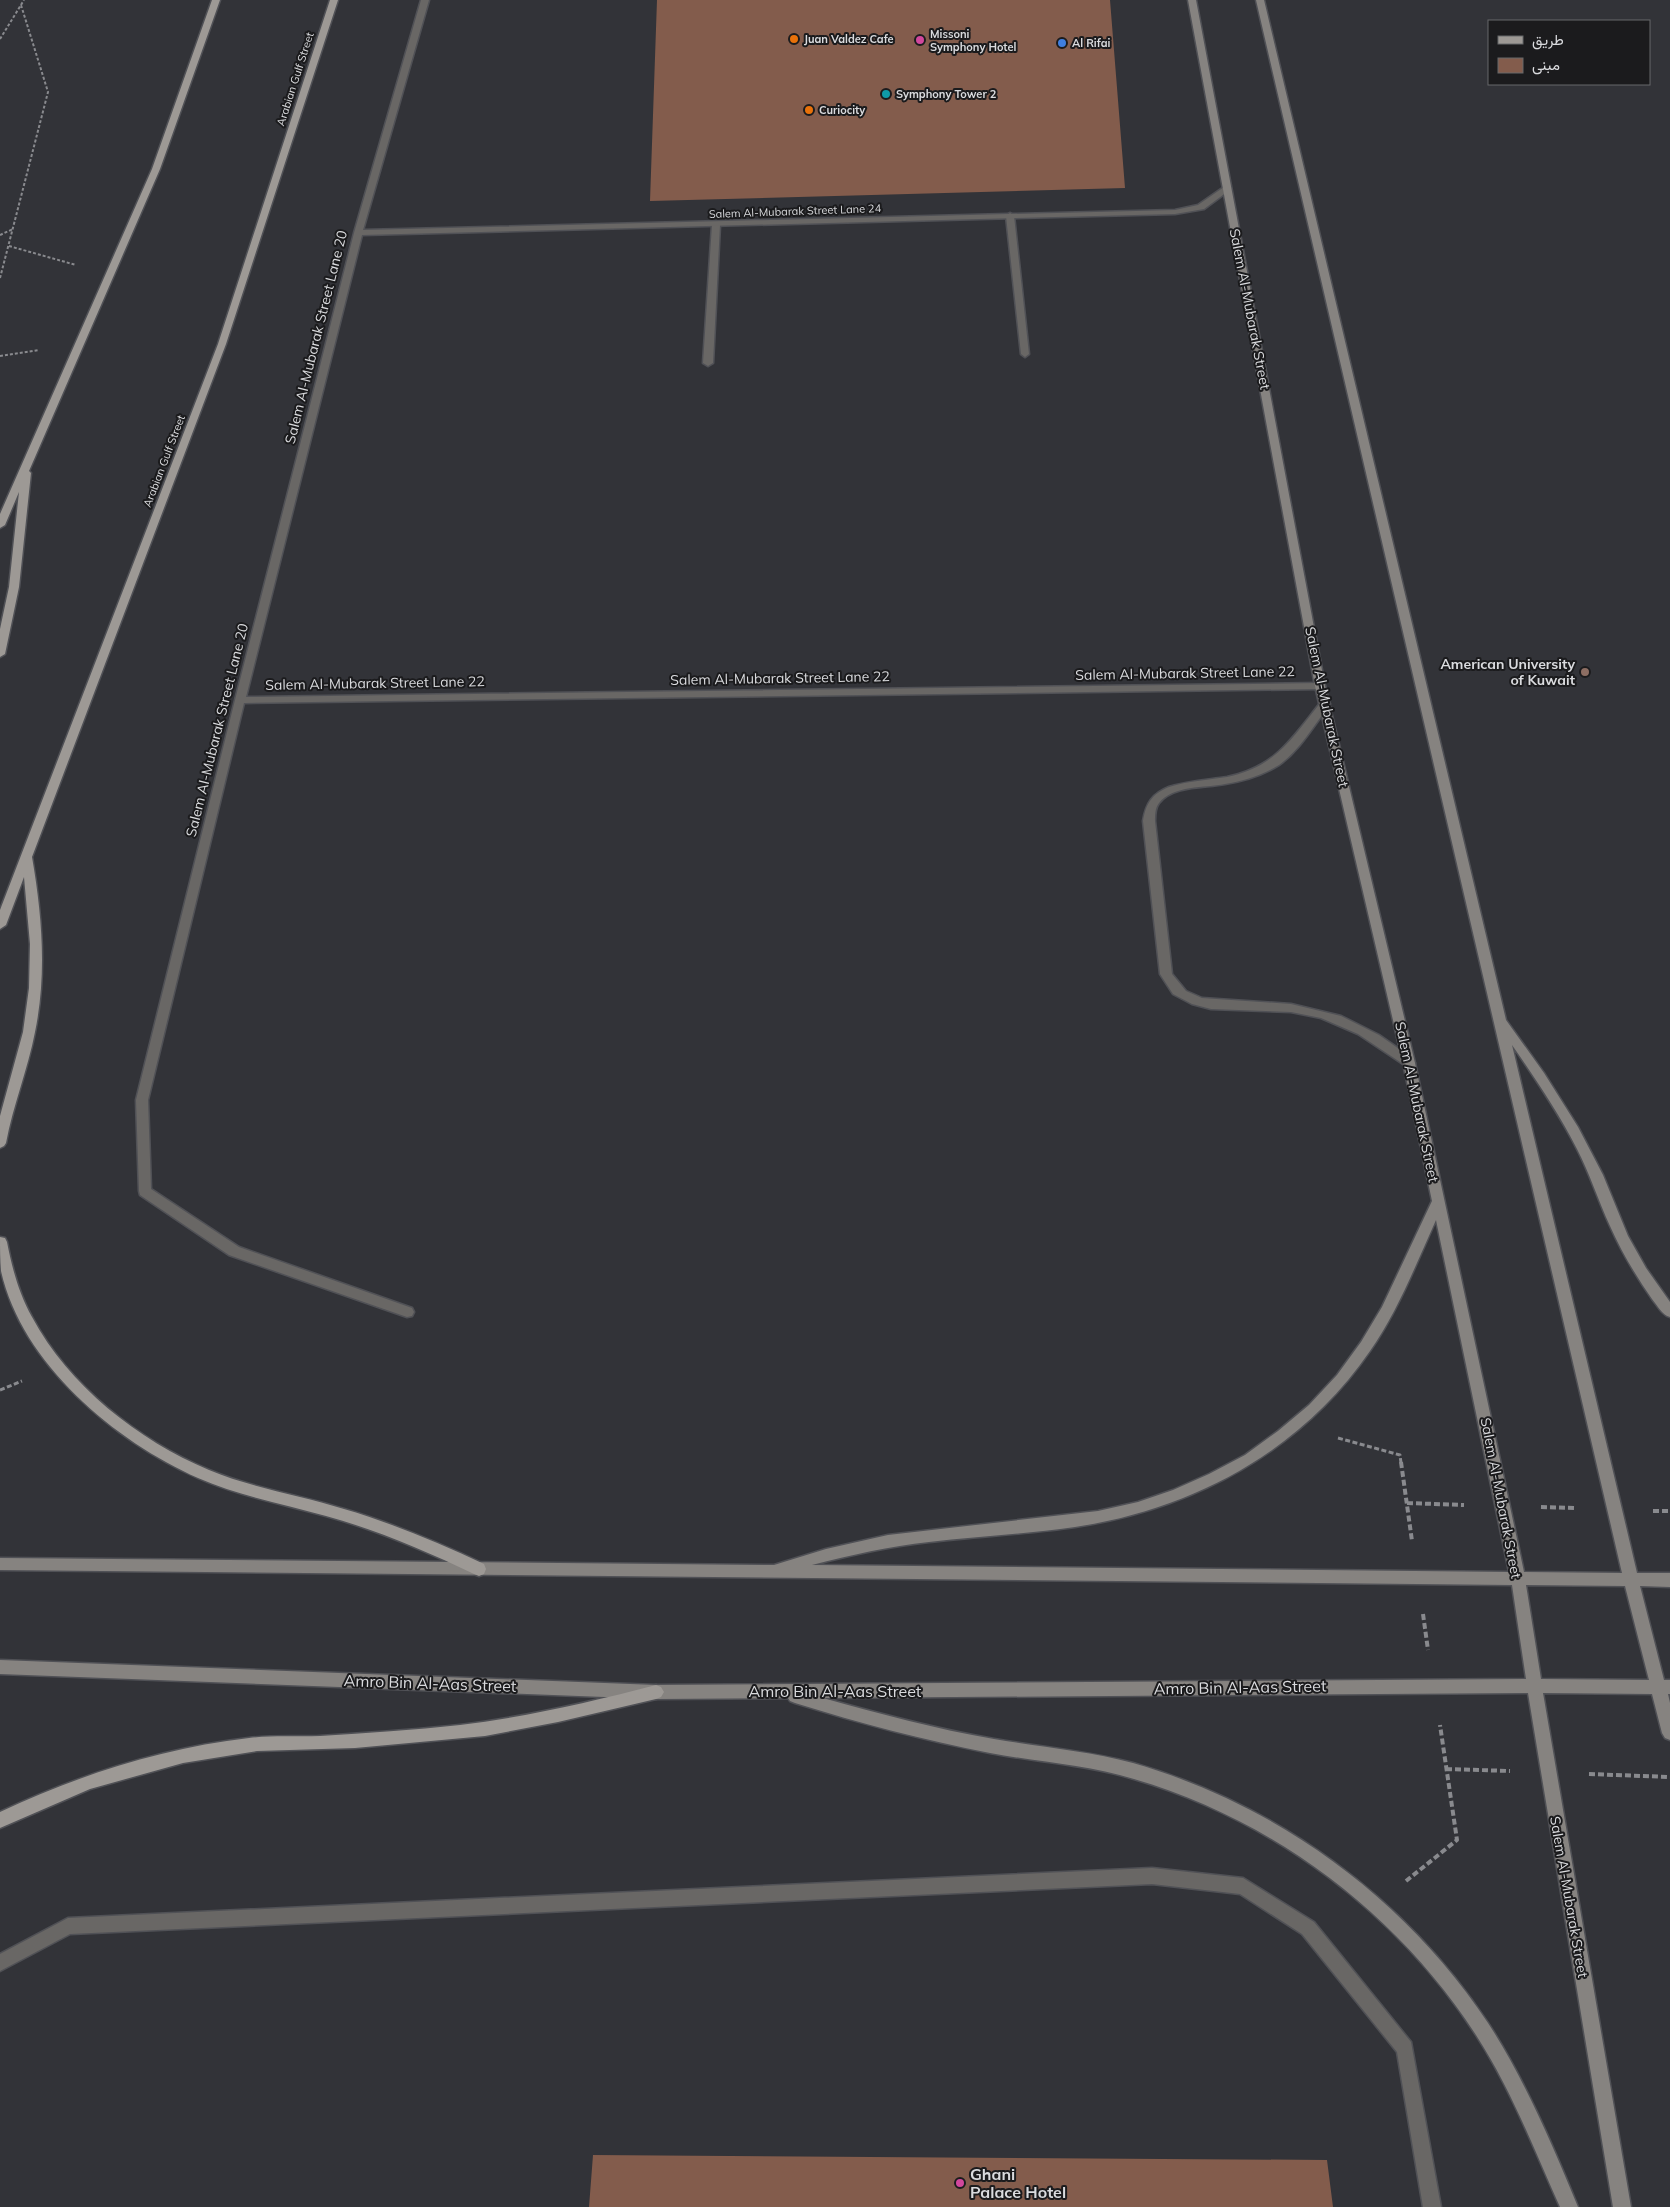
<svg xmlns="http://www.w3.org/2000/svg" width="1670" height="2207" font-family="Mulish,Vazirmatn,sans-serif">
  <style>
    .building { fill: #835c4c }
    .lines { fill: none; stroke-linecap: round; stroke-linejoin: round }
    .service-casing { stroke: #505156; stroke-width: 3 }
    .minor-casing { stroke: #505156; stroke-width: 3 }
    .secondary-casing { stroke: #505156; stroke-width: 3 }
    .primary-casing { stroke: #505156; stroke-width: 3 }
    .path-far2 { stroke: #898a8e; stroke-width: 2; stroke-dasharray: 3 2; stroke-linecap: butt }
    .path-far1 { stroke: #898a8e; stroke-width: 3; stroke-dasharray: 5 2.5; stroke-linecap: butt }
    .path { stroke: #898a8e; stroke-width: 4; stroke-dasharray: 6 3; stroke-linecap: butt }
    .service { fill: #696765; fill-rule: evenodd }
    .minor { fill: #696765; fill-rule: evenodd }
    .secondary { fill: #868380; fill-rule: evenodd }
    .primary { fill: #9d9995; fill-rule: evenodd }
    .food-dot { fill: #e8710a; stroke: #1b1b1d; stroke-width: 2 }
    .hotel-dot { fill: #d1479c; stroke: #1b1b1d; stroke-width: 2 }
    .shop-dot { fill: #3f7fe0; stroke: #1b1b1d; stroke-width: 2 }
    .culture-dot { fill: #0f9aa8; stroke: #1b1b1d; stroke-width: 2 }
    .education-dot { fill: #8d6e63; stroke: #1b1b1d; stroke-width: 2 }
    .labels { text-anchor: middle; stroke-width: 4; stroke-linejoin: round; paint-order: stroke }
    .far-poi-label { font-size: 11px; font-weight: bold; fill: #dadbde; stroke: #1b1b1d; text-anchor: start }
    .far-street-label { font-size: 11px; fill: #dadbde; stroke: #1b1b1d }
    .street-label { font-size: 14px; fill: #dadbde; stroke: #1b1b1d }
    .poi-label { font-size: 14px; font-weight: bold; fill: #dadbde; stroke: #1b1b1d; text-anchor: end }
    .near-street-label { font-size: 16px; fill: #dadbde; stroke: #1b1b1d }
    .near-poi-label { font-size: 16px; font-weight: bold; fill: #dadbde; stroke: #1b1b1d; text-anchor: start }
  </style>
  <rect width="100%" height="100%" fill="#323338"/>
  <path class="building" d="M657 0H1110L1125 188 650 201Z
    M593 2155 1327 2160 1333 2207H589Z"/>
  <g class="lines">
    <defs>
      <path id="service" d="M1010 213 1014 216 1029 354 1025 357 1021 354 1006 216Z
        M716 222 720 225 713 363 708 366 703 363 712 225Z
        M1325 701 1329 702 1330 704 1329 706C1313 726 1300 750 1279 765 1263 775 1243 781 1225 784 1205 788 1173 785 1159 803 1155 808 1155 815 1155 821L1172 974 1186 991 1202 998 1291 1004 1341 1016 1379 1035 1402 1051 1415 1063 1409 1068 1358 1034 1321 1018 1291 1012 1211 1009 1192 1004 1173 994 1160 974 1143 821C1146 803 1152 794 1169 787 1188 781 1207 780 1227 777 1276 767 1292 738 1321 702Z
        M1152 1868 1243 1878 1314 1922 1411 2042 1441 2207H1423L1397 2052 1302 1934 1240 1894 1152 1884 70 1934 0 1971V1954L68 1918Z"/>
      <path id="minor" d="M421 0H429L363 230 1175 210 1198 205 1224 187 1231 189 1204 209 1175 214 362 235 246 697 1320 683 1325 686 1320 689 244 703 148 1100 151 1189 239 1247 412 1308 414 1312 412 1316 407 1317 229 1255 140 1195 139 1191 136 1100 235 700 354 233Z"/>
      <path id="secondary" d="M1188 0H1196L1325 686 1415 1063 1524 1572 1622 1573 1256 0H1264L1506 1020 1544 1073 1578 1127 1603 1175 1628 1236 1646 1268 1670 1302V1317C1662 1315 1657 1305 1652 1299 1636 1276 1621 1251 1610 1226 1598 1200 1590 1174 1577 1149 1558 1112 1535 1078 1512 1045L1637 1573H1670V1587L1640 1586 1664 1680H1670V1694H1668L1670 1703V1740L1665 1738 1662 1733 1652 1694 1543 1693 1631 2207H1613L1528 1693 823 1698C880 1714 936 1729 994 1739 1040 1747 1088 1751 1133 1763 1278 1805 1405 1898 1488 2023 1524 2078 1553 2146 1578 2207H1560C1534 2149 1511 2089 1476 2035 1397 1913 1274 1820 1134 1779 1088 1765 1038 1762 990 1753 924 1740 859 1723 795 1703L790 1701 788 1698 656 1699 0 1674V1660L656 1685 1526 1679 1512 1585 0 1570V1558L774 1565 826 1549 888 1535 1098 1511 1138 1502 1173 1490 1209 1474 1245 1455 1278 1431 1309 1405 1337 1375 1361 1342 1382 1307 1432 1201 1403 1063 1315 686ZM1436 1220 1509 1572 812 1565C851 1555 890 1546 929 1542 978 1536 1027 1534 1075 1527 1194 1509 1301 1451 1370 1351 1398 1311 1416 1264 1436 1220ZM1526 1585 1625 1586 1649 1680 1541 1679Z"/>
      <path id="primary" d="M212 0H220L160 169 29 471 31 473 19 587 5 654 0 657V629L9 587 19 492 5 525 0 528V514L152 169Z
        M330 0H338L226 344 32 857C42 915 47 974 35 1032 28 1069 13 1105 6 1143L4 1146 0 1148V1116L23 1032 29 988 30 944 24 877 6 925 0 929V910L218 344Z
        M0 1237 5 1238 7 1242C12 1268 19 1294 32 1317 69 1386 138 1440 209 1470 252 1488 299 1495 344 1509 392 1523 439 1543 484 1564L486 1569 484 1574 479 1576 474 1574C426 1551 377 1530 326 1516 283 1504 239 1496 198 1478 115 1441 22 1364 1 1271 0 1260 0 1248 0 1237Z
        M656 1685 661 1687 664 1692 661 1697 656 1699 558 1722 485 1736 355 1748 257 1751 183 1763 90 1789 0 1828V1812C79 1775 162 1748 249 1738 273 1735 297 1737 320 1736 367 1733 414 1730 460 1725 526 1717 591 1702 656 1685Z"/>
    </defs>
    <use href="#service" class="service-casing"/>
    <use href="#minor" class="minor-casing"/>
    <use href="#secondary" class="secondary-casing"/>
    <use href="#primary" class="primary-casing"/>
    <path class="path-far2" d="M0 39 24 0
      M0 235 13 229
      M9 246 76 265
      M0 278 48 92 21 5
      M0 356 39 350"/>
    <path class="path-far1" d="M0 1390 22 1381
      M1338 1438 1400 1455 1401 1463"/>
    <path class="path" d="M1401 1462 1412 1541
      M1407 1503 1464 1505
      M1541 1507 1574 1508
      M1653 1511H1670
      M1423 1614 1428 1650
      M1446 1769 1510 1771
      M1589 1774 1670 1777
      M1406 1881 1457 1840 1440 1725"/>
    <use href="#service" class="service"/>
    <use href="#minor" class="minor"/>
    <use href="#secondary" class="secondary"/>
    <use href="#primary" class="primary"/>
  </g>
  <g class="food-dot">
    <circle cx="794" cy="39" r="5"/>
    <circle cx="809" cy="110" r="5"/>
  </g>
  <g class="hotel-dot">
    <circle cx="920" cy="40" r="5"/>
    <circle cx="960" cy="2183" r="5"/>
  </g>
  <circle class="shop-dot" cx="1062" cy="43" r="5"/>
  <circle class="culture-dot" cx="886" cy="94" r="5"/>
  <circle class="education-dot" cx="1585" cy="672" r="5"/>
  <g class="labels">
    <g class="far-poi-label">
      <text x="930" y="38">Missoni<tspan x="930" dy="13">Symphony Hotel</tspan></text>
      <text x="804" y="43">Juan Valdez Cafe</text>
      <text x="1072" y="47">Al Rifai</text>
      <text x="896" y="98">Symphony Tower 2</text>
      <text x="819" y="114">Curiocity</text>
    </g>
    <g class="far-street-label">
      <text transform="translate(295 79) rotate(-72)" y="4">Arabian Gulf Street</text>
      <text transform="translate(795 211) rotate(-2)" y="4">Salem Al-Mubarak Street Lane 24</text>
      <text transform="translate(164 461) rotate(-69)" y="4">Arabian Gulf Street</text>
    </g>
    <g class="street-label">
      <text transform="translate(1250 309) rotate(79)" y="5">Salem Al-Mubarak Street</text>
      <text transform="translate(316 337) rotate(-76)" y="5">Salem Al-Mubarak Street Lane 20</text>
      <text transform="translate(1185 673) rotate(-1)" y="5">Salem Al-Mubarak Street Lane 22</text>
      <text transform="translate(780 678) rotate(-1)" y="5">Salem Al-Mubarak Street Lane 22</text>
      <text transform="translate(375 683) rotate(-1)" y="5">Salem Al-Mubarak Street Lane 22</text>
      <text transform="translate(1327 707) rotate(78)" y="5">Salem Al-Mubarak Street</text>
      <text transform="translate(217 730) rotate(-76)" y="5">Salem Al-Mubarak Street Lane 20</text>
      <text transform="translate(1417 1102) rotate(78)" y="5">Salem Al-Mubarak Street</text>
      <text transform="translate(1501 1498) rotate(79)" y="5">Salem Al-Mubarak Street</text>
      <text transform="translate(1569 1897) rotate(80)" y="5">Salem Al-Mubarak Street</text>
    </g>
    <g class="poi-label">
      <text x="1575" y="669">American University<tspan x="1575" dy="16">of Kuwait</tspan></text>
    </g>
    <g class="near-street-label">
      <text transform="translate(430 1683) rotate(2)" y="6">Amro Bin Al-Aas Street</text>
      <text transform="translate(1240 1687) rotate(-1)" y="6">Amro Bin Al-Aas Street</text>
      <text x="835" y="1697">Amro Bin Al-Aas Street</text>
    </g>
    <g class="near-poi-label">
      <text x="970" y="2180">Ghani<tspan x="970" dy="18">Palace Hotel</tspan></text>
    </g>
  </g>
  <rect x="1488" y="20" width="162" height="65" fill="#1b1b1d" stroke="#67686a"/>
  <rect x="1498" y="36" width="25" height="8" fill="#9d9995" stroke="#67686a"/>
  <text x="1532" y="45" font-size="15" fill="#dadbde">طريق</text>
  <rect x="1498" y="58" width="25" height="15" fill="#835c4c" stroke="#67686a"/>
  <text x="1532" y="70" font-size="15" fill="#dadbde">مبنى</text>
</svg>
